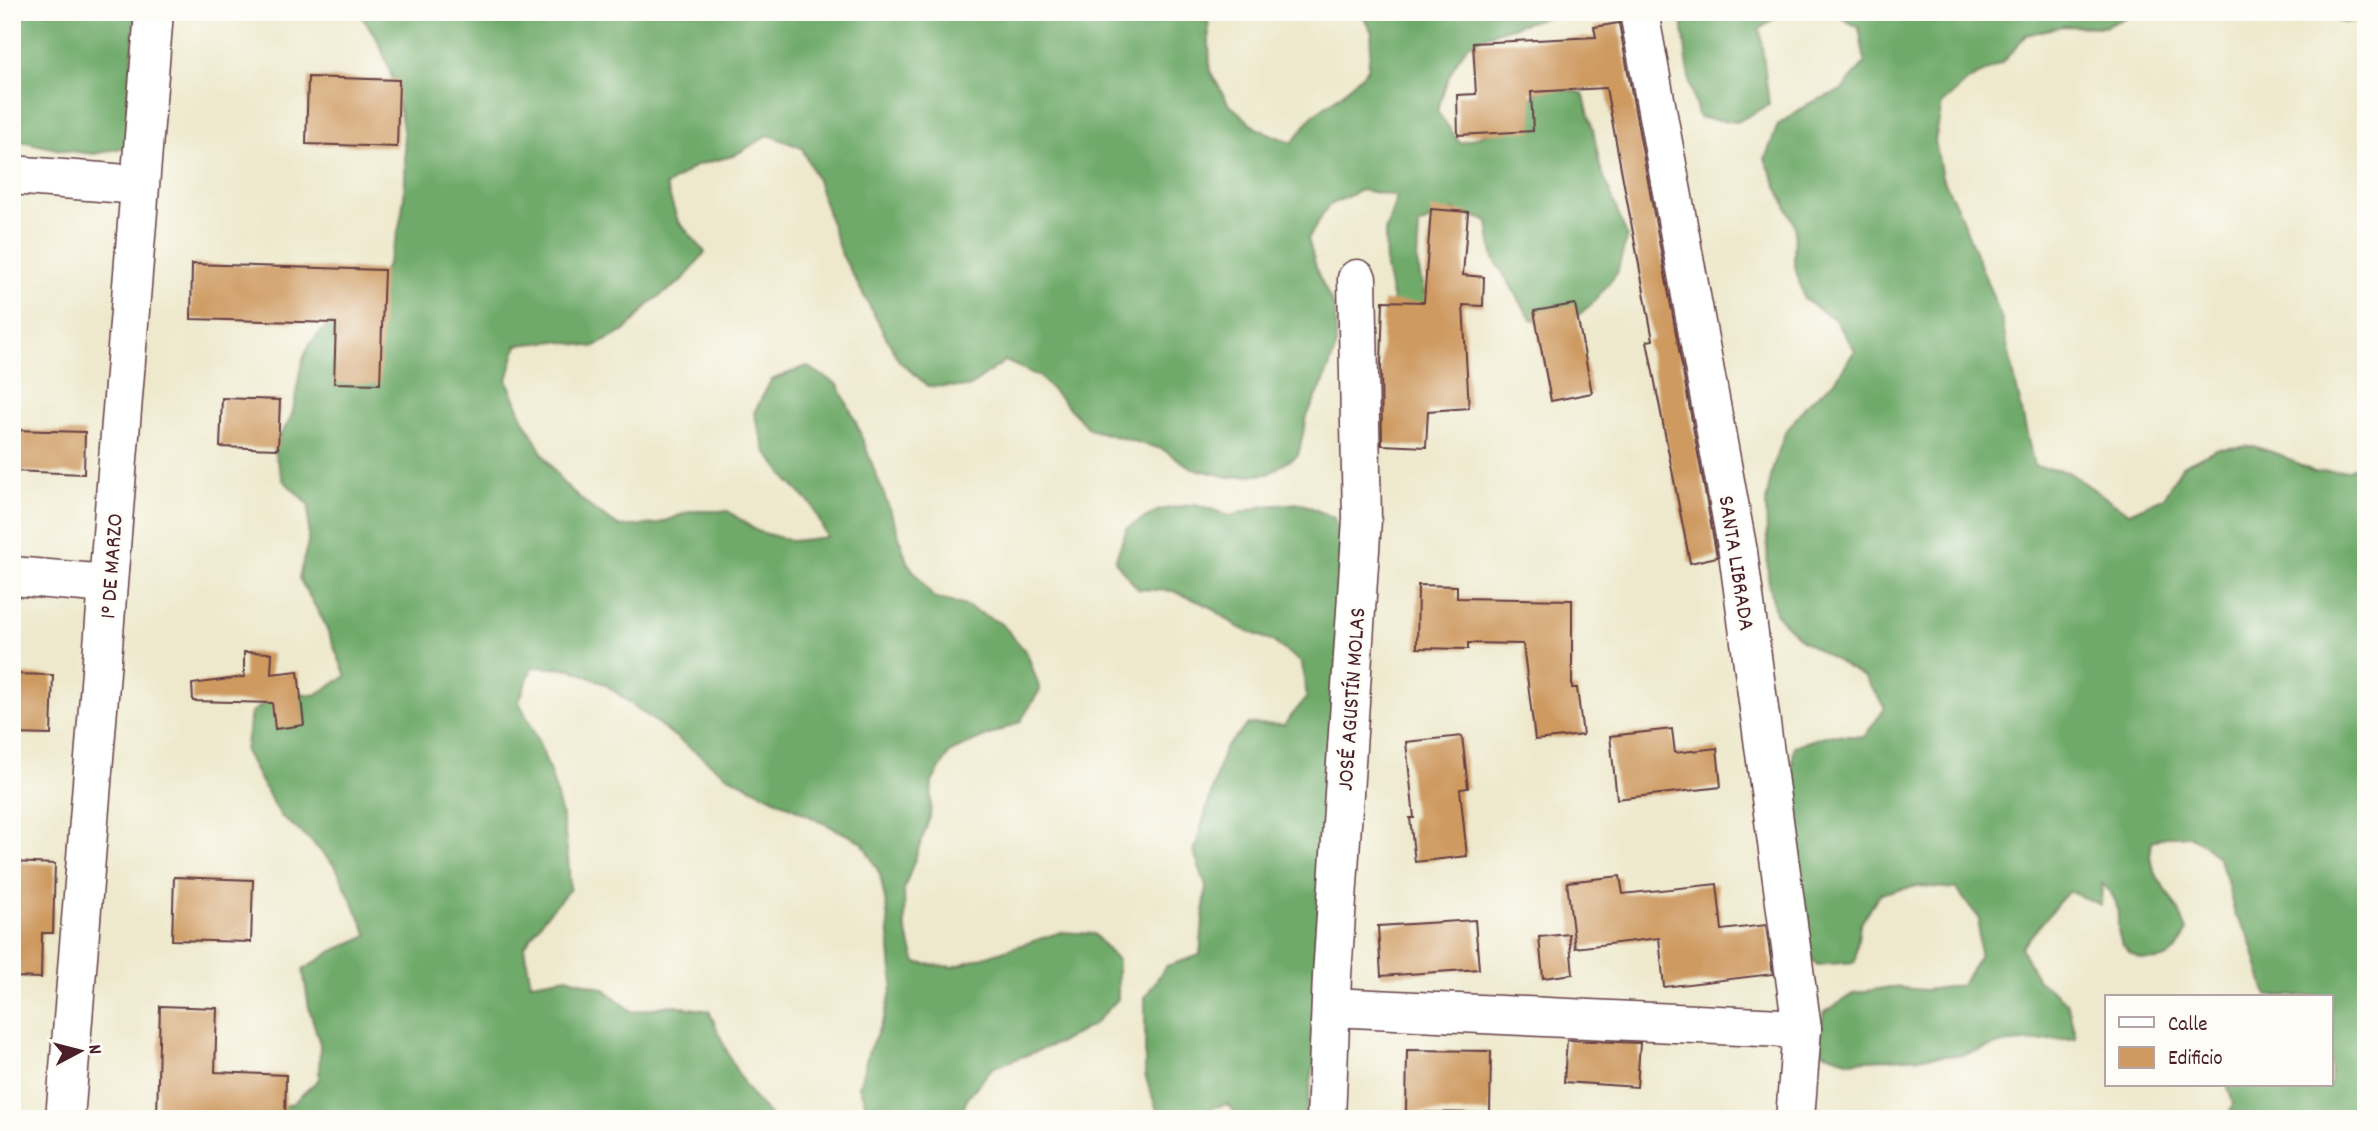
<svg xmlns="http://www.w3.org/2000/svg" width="2378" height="1131" font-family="Dekko,sans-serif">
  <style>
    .forest { fill: #70aa6a; stroke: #5d644a; stroke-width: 2 }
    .building { fill: #ce9a61 }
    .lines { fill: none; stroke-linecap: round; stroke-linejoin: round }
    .street-casing { stroke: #633d43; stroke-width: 41 }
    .secondary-casing { stroke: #633d43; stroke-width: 41 }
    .street { stroke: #fff; stroke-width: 38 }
    .secondary { stroke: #fff; stroke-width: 38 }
    .labels { text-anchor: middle; stroke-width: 6; stroke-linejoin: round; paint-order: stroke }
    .street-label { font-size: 23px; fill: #4a1f2b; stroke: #fdfcf7 }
  </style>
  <rect width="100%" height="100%" fill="#fdfcf7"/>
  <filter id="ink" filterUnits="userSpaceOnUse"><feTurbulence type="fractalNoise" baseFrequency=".0143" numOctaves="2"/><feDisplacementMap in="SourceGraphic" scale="14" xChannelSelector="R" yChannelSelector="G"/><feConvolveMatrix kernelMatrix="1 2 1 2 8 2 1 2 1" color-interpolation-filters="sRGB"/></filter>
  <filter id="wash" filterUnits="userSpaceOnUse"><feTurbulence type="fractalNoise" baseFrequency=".00686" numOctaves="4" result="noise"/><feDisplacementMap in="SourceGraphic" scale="28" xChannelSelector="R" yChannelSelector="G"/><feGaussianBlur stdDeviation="1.57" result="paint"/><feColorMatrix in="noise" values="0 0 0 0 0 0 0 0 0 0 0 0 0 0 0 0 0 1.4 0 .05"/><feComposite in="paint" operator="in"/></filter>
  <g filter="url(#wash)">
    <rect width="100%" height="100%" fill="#eee9cd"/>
    <path class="forest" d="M12 12H135L126 147 94 154 61 150 12 139Z
      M358 12H1208L1210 71 1228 103 1256 128 1292 143 1313 115 1342 94 1368 69 1372 32 1361 12H1568C1546 18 1480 32 1466 48 1451 65 1444 90 1437 111L1460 143 1494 131 1546 85 1583 93 1593 130 1600 166 1627 236 1617 273 1594 302 1566 325 1531 319 1493 257 1488 221 1453 210 1419 225 1417 262 1426 301 1413 335 1394 305 1386 269 1385 232 1397 196 1361 190 1328 206 1308 239 1318 274 1335 309 1336 348 1324 381 1307 416 1298 455 1268 474 1228 477 1192 468 1162 449 1089 429 1039 376 1005 361 969 387 928 386 899 361 840 251 817 180 802 148 769 135 733 156 697 165 666 186 678 221 705 252 682 281 651 302 625 331 593 347 557 341 517 345 507 380 522 416 541 451 562 482 589 506 620 527 657 524 691 511H728L757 531 792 541 827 537 812 505 787 480 765 450 754 413 771 380 807 366 838 385 855 420 896 526 907 562 933 597 966 606 1002 624 1027 653 1040 690 1020 722 950 752 932 782 930 817 904 889 905 927 916 963 953 967 1061 932 1094 934 1118 961V999L1093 1025 1061 1042 992 1068 968 1097 959 1119H872L859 1087 869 1050 884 1018 893 984 887 910 880 874 862 842 726 775 605 684 571 669 532 667 519 702C552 763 568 820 570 889L545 917 524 947 531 983 567 977 604 989 633 1012 670 1005 709 1011C728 1052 738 1087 774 1119H257L293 1103 319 1079 320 1044 309 1008 303 970 333 951 368 935 336 867 309 839 281 816 262 784 245 751 251 713 281 691 315 695 346 676 323 620 299 578 308 542 309 505 283 480 272 445C279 436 289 425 292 414 298 394 298 364 309 346 314 337 334 319 343 313 352 306 367 300 373 291 418 220 412 118 379 43 374 32 365 22 358 12Z
      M1681 12H1783L1760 29 1769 105 1737 122 1699 118 1690 85Z
      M1832 12H2138L2104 27 2062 26 2026 35 2002 63 1969 80 1942 104 1935 141 1942 177 1958 209 2001 317 2034 466 2068 472 2129 513 2163 498 2182 466 2216 449 2253 446 2281 455 2314 472 2349 470 2366 458V1119H2227L2233 1104 2227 1084H2331V996H2267L2254 952 2248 934 2235 915 2226 877 2218 858 2205 845 2189 836H2169L2152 841 2150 858 2157 876 2179 911 2187 931C2180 946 2174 958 2157 960 2139 962 2124 953 2119 935 2116 923 2121 908 2113 897 2111 892 2106 888 2102 884L2101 905 2068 891 2021 948 2038 980 2067 1002 2076 1038 2000 1044 1963 1055 1850 1061 1814 1049 1824 1013 1854 993 1890 987 1926 990 1961 985 1979 957V918L1956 889 1919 886 1881 893 1860 924 1855 962 1817 965 1792 935 1791 781 1794 746 1828 735 1864 737 1885 708 1865 678 1800 639 1775 613 1768 577 1766 502 1773 467 1785 433 1807 404 1835 381 1855 350 1834 319 1804 299 1794 263 1795 226 1765 159 1778 125 1808 104 1842 90 1865 62 1859 28Z
      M2309 12H2366V19L2344 23Z
      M1301 503 1334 518 1346 553 1319 1033 1305 1119H1240L1227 1104 1193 1114 1157 1110 1145 1075V997L1166 966 1200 955 1206 886 1194 852 1224 749 1248 724 1284 725 1307 697 1302 663 1272 641 1238 627 1209 606 1173 591 1138 589 1115 561 1127 528 1159 510 1196 504 1230 516 1264 506Z"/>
    <g id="blocks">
      <path class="building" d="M1619 23 1717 557 1690 563 1647 341 1653 340 1606 88 1531 92 1533 131 1458 135 1457 95 1476 94 1473 43 1596 37 1594 27Z
        M308 77 399 80 397 147 306 144Z
        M1431 209 1468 212 1463 275 1484 277 1483 306 1463 305 1469 408 1428 411 1426 447 1382 445 1381 365 1383 301 1424 302Z
        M192 264 384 270 380 384 334 383 336 323 191 319Z
        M1575 304 1592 393 1551 401 1534 311Z
        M222 398 280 400 278 449 220 447Z
        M12 430 85 432 84 474 12 471Z
        M1418 585 1457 586V598L1572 600V688H1577L1583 735 1535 740 1523 644 1468 643V649L1417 648Z
        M244 652 272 653 271 674 298 671 304 725 275 729 272 703 193 701 192 684 244 677Z
        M12 674 53 675 51 735 12 734Z
        M1672 729 1675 753 1717 748 1721 787 1617 799 1610 736Z
        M1462 736 1468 788 1460 789 1467 856 1415 862 1410 818H1414L1406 742Z
        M12 862 55 864 53 933H42L41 978 12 977Z
        M1620 876 1623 894 1717 884 1722 930 1766 925 1773 974 1664 987 1659 938 1575 948 1567 882Z
        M174 877 253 880 251 942 172 940Z
        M1475 920 1479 969 1381 976 1378 926Z
        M1569 934 1573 974 1543 978 1539 937Z
        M160 1006 217 1008 215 1072 286 1075 285 1119 157 1115Z
        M1567 1040 1640 1043 1637 1087 1564 1082Z
        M1407 1050 1491 1051 1490 1113 1406 1112Z"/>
    </g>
  </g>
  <g filter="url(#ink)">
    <use href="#blocks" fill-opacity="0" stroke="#633d43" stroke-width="2"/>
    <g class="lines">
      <defs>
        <path id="street" d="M12 175 139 185
          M12 576 108 584
          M1331 1007 1802 1029
          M65 1119 154 12
          M1326 1119 1332 976 1362 519 1357 279"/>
        <path id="secondary" d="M1639 12 1738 552 1802 1029 1795 1119"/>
      </defs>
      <use href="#street" class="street-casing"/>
      <use href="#secondary" class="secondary-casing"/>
      <use href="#street" class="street"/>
      <use href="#secondary" class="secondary"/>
    </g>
  </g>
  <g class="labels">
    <g class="street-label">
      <text transform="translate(1738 563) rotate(81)" y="8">SANTA LIBRADA</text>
      <text transform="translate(110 566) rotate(-86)" y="8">1° DE MARZO</text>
      <text transform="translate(1350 699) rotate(-86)" y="8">JOSÉ AGUSTÍN MOLAS</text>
    </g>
  </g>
  <rect width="2378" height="1131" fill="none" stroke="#fdfcf7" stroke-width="42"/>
  <rect x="2105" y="995" width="228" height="91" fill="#fdfcf7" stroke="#b5a4a5" stroke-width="2"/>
  <rect x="2119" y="1017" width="35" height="10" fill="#ffffff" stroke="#b5a4a5" stroke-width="2"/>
  <text x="2168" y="1030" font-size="21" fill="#4a1f2b">Calle</text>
  <rect x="2119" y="1047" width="35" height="21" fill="#ce9a61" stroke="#b5a4a5" stroke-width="2"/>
  <text x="2168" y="1064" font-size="21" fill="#4a1f2b">Edificio</text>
  <g transform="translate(80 1051) rotate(83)" stroke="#fdfcf7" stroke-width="5" paint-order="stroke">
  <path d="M0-5L12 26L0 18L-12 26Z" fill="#4a1f2b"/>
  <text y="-10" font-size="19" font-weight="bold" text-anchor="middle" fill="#4a1f2b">N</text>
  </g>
</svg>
